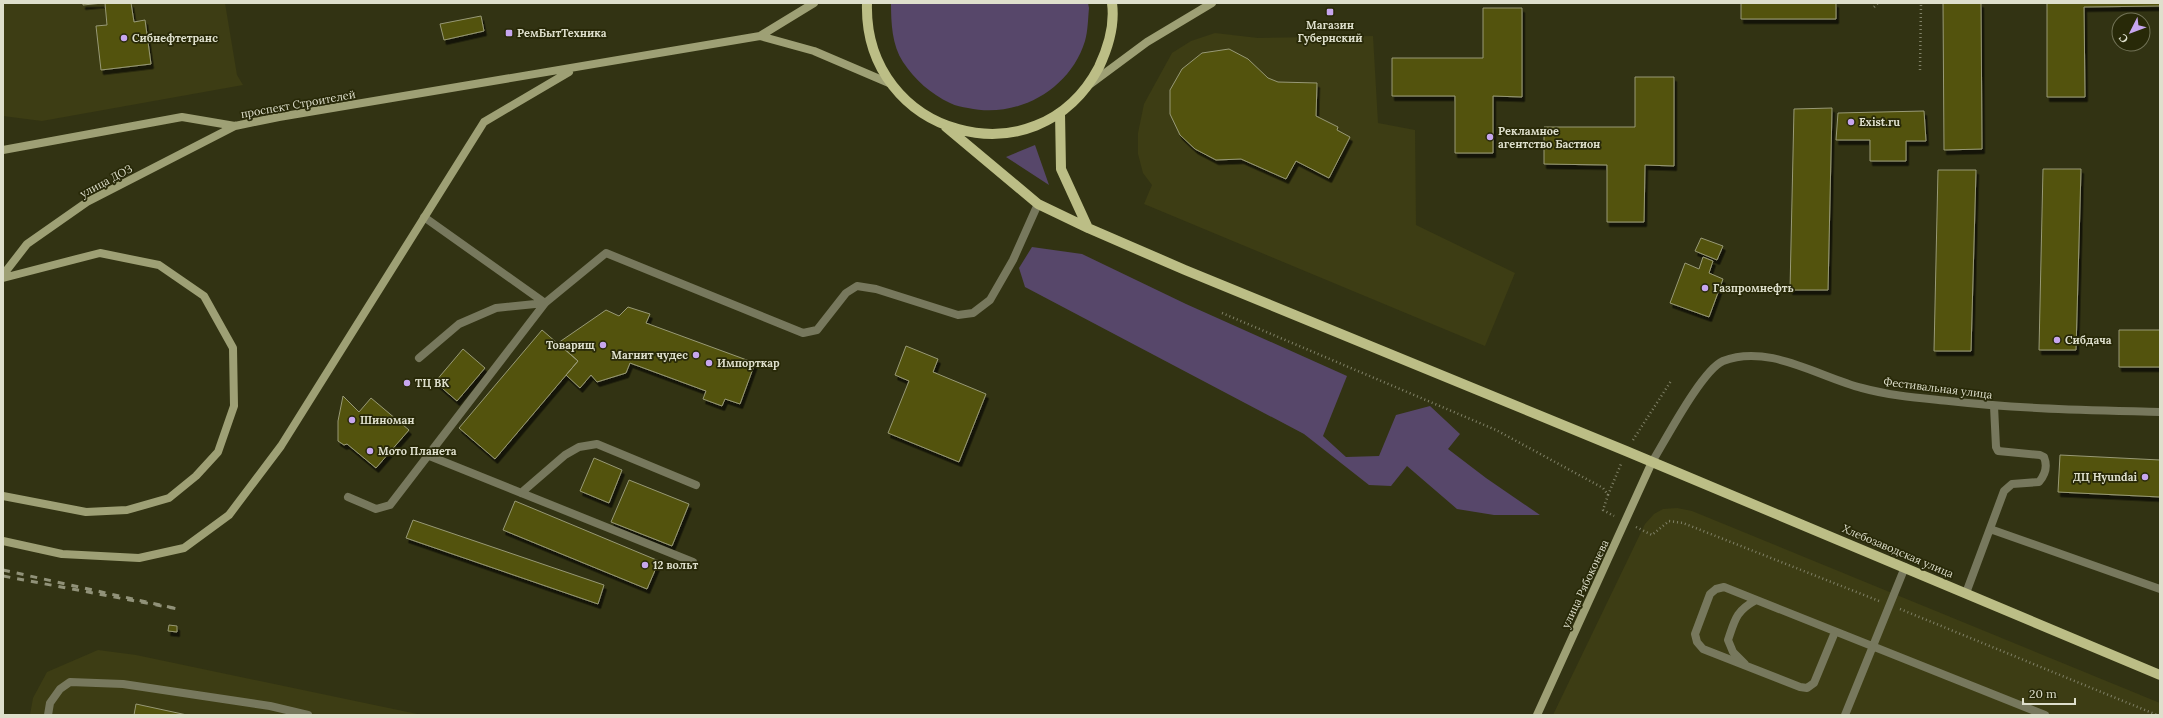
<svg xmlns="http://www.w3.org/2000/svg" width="2163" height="718" font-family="Lora,serif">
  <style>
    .built { fill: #3d3d14 }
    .green { fill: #57476a }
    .building { fill: #52530b; stroke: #989976; filter: url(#shadow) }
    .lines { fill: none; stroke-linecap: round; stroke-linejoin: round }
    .path { stroke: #818268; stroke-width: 2.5; stroke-dasharray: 1 3; stroke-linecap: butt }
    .lane { stroke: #77785d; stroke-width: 8 }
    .street { stroke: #77785d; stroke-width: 8 }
    .secondary { stroke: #9ea075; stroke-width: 8 }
    .primary { stroke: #bcbe86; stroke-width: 10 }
    .rail { stroke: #919279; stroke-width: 3; stroke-dasharray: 7 7; stroke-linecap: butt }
    .poi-dot { fill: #c7a6ef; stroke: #282908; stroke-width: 1.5 }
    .labels { text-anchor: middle; stroke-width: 3.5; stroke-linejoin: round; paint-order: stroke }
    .poi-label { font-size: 11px; font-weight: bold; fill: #dedfcc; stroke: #282908; text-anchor: start }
    .street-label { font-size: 11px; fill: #dedfcc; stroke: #282908 }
  </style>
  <defs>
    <filter id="shadow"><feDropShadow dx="2.5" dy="4.5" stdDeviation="0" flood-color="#0009"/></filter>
  </defs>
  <rect width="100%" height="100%" fill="#323313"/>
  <path class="built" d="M3 3H225L237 75 243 85 42 121 3 116Z
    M1215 33 1258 38 1373 36 1378 123 1415 130 1416 225 1515 273 1485 346 1144 204 1152 185 1143 173 1138 154V133L1144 104 1172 53 1191 41Z
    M1677 508 1692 511 2160 703V715H1553L1645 524 1654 514 1663 509Z
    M98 650 136 655 422 715H30L33 698 47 672Z"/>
  <path class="green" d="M891 3H1088L1089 8C1088 18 1088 31 1085 41 1070 90 1017 119 968 108 962 107 956 106 950 103 931 94 915 80 903 62 892 45 891 23 891 3Z
    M1035 145 1049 185 1006 157Z
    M1032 247 1082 254 1186 304 1347 376 1323 436 1346 457 1379 456 1396 415 1430 406 1460 434 1448 449 1486 478 1540 515H1494L1457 509 1407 466 1391 486 1369 485 1304 434 1025 287 1019 268Z"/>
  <path class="building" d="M83 3H103L83 5Z
    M105 3H131L134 22 145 20 151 64 101 70 96 26 107 25Z
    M1741 3H1836V19H1741Z
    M1943 3H1981L1982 149 1944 150Z
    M2047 3H2160V6L2084 7 2085 97H2047Z
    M1483 8H1522V97L1493 96V153H1455V96H1392V58H1483Z
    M481 16 484 31 444 40 440 24Z
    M1229 49 1248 59 1268 78 1278 82 1317 83 1316 116 1338 127 1337 130 1350 137 1329 178 1296 161 1286 179 1241 159 1216 160 1195 149 1180 135 1170 114V90L1182 69 1202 53Z
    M1635 77H1674V166L1645 165 1644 222H1607V165L1544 164V127H1635Z
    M1832 108 1828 290H1790L1794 109Z
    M1924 111 1926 141H1906V161H1870V140H1836L1838 113Z
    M2043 169H2081L2076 350H2039Z
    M1938 170H1976L1971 351H1934Z
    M1701 238 1723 246 1717 260 1695 251Z
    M1703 257 1713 261 1709 273 1723 279 1709 317 1670 303 1685 263 1699 269Z
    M628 307 650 314 646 323 755 363 740 404 725 399 722 406 703 399 706 391 630 363 626 373 597 382 591 375 580 388 566 375 578 361 558 343 606 310 619 316Z
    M542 330 578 361 495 459 459 428Z
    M2119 330H2160V367H2119Z
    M906 346 938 359 933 372 986 394 959 462 888 433 909 381 895 375Z
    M463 349 485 368 457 401 435 382Z
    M343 396 359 412 371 398 409 430 376 468 347 444 344 445 338 441V421Z
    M2060 455 2160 460V497L2058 492Z
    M594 458 622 470 609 503 580 491Z
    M629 480 689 504 672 546 611 522Z
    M515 501 659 561 647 589 503 530Z
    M413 520 604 585 598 604 406 538Z
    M169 625 177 626V632L168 631Z
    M136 704 187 715H134Z"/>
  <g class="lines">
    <path class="path" d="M1874 7 1878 3
      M1920 70 1921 3
      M1222 313 1496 430 1603 488 1608 495 1603 510 1614 516
      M1633 440 1671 381
      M1608 495 1621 464
      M1636 527 1652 535 1669 521 1683 523 1879 601
      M1900 609 2157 715"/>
    <path class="lane" d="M424 217 545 303
      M419 358 459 324 496 308 545 303
      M427 455 693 562
      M521 493 565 455 579 447 597 444 696 485
      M348 497 376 509 390 505 545 303 606 253 803 333 817 330 846 293 857 286 876 289 958 315 973 313 990 300 1013 260 1038 204
      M1990 529 2160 589
      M1966 593 2004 491 2012 484 2039 482C2045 475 2048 467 2044 457L2040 455 1998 451 1996 447 1994 406
      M1835 632 1814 683 1807 688 1800 687 1703 649 1697 642 1695 634 1710 594 1716 589 1724 587 2045 715
      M1745 664 1733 652 1728 640C1735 619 1736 611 1756 600
      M48 715 50 703 60 689 70 682 123 684 270 706 308 715
      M1845 715 1905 567"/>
    <path class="street" d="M1652 462C1665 441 1702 370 1723 361 1768 343 1819 377 1862 388 1891 396 1920 398 1949 401 2019 409 2089 410 2160 412"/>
    <path class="secondary" d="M760 36 814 51 889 83
      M1089 85 1147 42 1212 3
      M3 150 182 117 235 126 279 117 760 36 814 3
      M3 275 27 244 87 202 235 126
      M3 278 100 253 159 265 204 296 233 348 234 406 218 452 196 476 169 498 127 510 86 512 3 496
      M3 541 62 554 139 558 184 548 229 515 281 446 484 122 569 72
      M1537 715 1652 462"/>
    <path class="primary" d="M867 3C863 136 1037 185 1099 67 1108 48 1115 25 1112 3
      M1060 113 1061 169 1088 228
      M946 127 1038 204 1088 228 1185 270 1626 451 2160 675"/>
    <path class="rail" d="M3 570 178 609 3 576"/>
  </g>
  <g class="poi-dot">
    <rect x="1326" y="8" width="8" height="8" rx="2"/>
    <rect x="505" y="29" width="8" height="8" rx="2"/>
    <circle cx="124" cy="38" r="4"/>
    <circle cx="1851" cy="122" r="4"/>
    <circle cx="1490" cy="137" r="4"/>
    <circle cx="1705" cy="288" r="4"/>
    <circle cx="2057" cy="340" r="4"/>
    <circle cx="603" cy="345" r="4"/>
    <circle cx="696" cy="355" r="4"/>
    <circle cx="709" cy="363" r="4"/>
    <circle cx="407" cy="383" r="4"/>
    <circle cx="352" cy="420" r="4"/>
    <circle cx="370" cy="451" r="4"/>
    <circle cx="2145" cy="477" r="4"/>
    <circle cx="645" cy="565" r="4"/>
  </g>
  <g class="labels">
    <g class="poi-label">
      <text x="1330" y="29" text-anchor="middle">Магазин<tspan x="1330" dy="13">Губернский</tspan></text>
      <text x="517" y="37">РемБытТехника</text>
      <text x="132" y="42">Сибнефтетранс</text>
      <text x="1859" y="126">Exist.ru</text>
      <text x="1498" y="135">Рекламное<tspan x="1498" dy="13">агентство Бастион</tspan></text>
      <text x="1713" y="292">Газпромнефть</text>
      <text x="2065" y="344">Сибдача</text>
      <text x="595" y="349" text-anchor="end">Товарищ</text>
      <text x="688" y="359" text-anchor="end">Магнит чудес</text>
      <text x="717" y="367">Импорткар</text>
      <text x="415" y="387">ТЦ ВК</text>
      <text x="360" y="424">Шиноман</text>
      <text x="378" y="455">Мото Планета</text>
      <text x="2137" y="481" text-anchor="end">ДЦ Hyundai</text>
      <text x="653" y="569">12 вольт</text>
    </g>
    <g class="street-label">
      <text transform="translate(298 104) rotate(-10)" y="4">проспект Строителей</text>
      <text transform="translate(106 181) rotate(-28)" y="4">улица ДОЗ</text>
      <text transform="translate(1938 388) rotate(7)" y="4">Фестивальная улица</text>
      <text transform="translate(1898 551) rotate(23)" y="4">Хлебозаводская улица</text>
      <text transform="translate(1585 584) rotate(-65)" y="4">улица Рябоконева</text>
    </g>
  </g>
  <rect width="2163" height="718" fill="none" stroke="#dedfcc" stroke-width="8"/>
  <g transform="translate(2131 32) rotate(228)"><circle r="19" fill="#282908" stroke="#717256"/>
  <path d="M0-3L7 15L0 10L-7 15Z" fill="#c7a6ef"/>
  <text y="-6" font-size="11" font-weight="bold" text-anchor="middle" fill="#dedfcc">С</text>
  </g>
  <path d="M2023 698v6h52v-6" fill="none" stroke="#dedfcc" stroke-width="2"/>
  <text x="2029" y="698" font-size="12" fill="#dedfcc" stroke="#282908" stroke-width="3" paint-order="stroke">20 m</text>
</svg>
